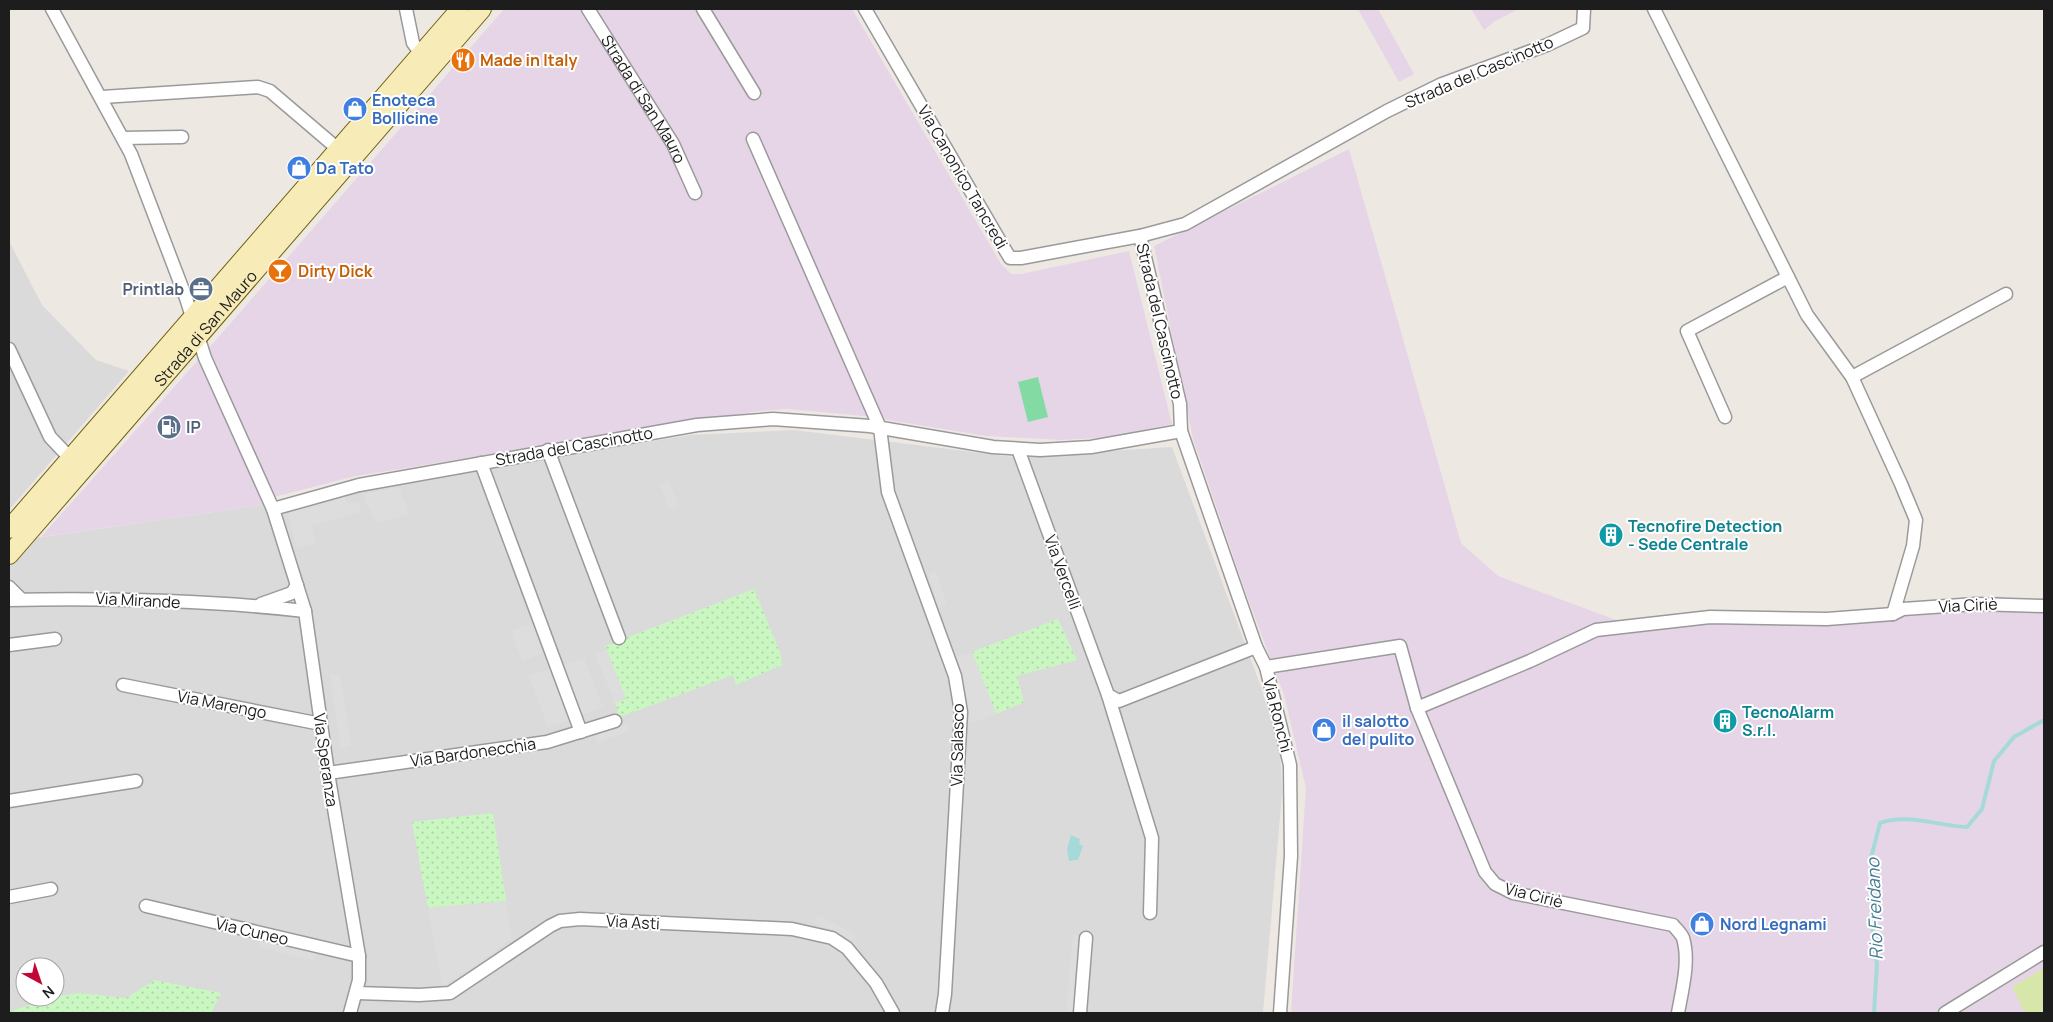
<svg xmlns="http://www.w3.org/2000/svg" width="2053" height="1022" font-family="Manrope,sans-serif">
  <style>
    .residential { fill: #dbdada; fill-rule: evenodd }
    .industrial { fill: #e6d5e7 }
    .grass { fill: #d7e7aa }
    .park { fill: url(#park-dots) }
    .pitch { fill: #83dba3 }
    .parking { fill: #ddd }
    .water { fill: #a5dad9 }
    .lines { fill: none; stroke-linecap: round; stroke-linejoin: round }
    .stream { stroke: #a5dad9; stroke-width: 4 }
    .street-casing { stroke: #9a9a9a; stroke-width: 15 }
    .secondary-casing { stroke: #6f6108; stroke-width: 20 }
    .street { stroke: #fff; stroke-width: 12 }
    .secondary { stroke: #f7ebb8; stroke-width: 18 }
    .labels { text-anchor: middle; stroke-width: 4; stroke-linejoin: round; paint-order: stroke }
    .food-label { font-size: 16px; font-weight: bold; fill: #c56008; stroke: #fff; text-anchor: start }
    .street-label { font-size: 16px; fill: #1d1d1d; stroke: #fff }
    .shop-label { font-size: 16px; font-weight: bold; fill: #366cbe; stroke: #fff; text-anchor: start }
    .service-label { font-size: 16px; font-weight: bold; fill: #4e5e75; stroke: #fff; text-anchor: end }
    .culture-label { font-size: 16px; font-weight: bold; fill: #0d838f; stroke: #fff; text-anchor: start }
    .water-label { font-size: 18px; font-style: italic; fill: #447e92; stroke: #fff }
  </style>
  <defs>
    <pattern id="park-dots" width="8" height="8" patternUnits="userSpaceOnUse" patternTransform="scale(1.25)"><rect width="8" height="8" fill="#caf7c1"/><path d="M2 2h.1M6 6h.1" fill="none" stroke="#add3a5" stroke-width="1.8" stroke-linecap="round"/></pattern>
  </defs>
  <rect width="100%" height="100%" fill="#eee8e3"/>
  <path class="residential" d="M9 241 42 305 96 360 129 371 9 510Z
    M794 430 1014 457 1172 447 1261 687 1280 751 1282 794 1263 1013H9V542L268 504 690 435ZM25 967H55V997H25Z"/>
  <path class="industrial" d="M504 9H852L1001 264 1011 274H1021L1129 251 1172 424 1111 437 1061 440 986 436 864 416 787 409 759 411 356 476 270 498 209 348Z
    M1358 9H1378L1414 74 1399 82Z
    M1471 9H1519L1495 21 1484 30Z
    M1349 149 1461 543 1498 576 1624 623 1830 613 1999 596 2023 602 2044 601V1013H1291L1306 788 1284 695 1247 596 1193 439 1154 246Z
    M199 359 268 504 41 537Z"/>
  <path class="grass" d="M2044 968V1013H2025L2012 987Z"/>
  <path class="park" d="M754 589 781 655 782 665 736 685 733 675 620 717 615 703 626 699 605 646Z
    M1058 619 1077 660 1017 676 1024 702 996 714 972 652Z
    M493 813 506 901 428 908 412 822Z
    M155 980 221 993 211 1013 9 1012 53 997 79 993 126 998Z"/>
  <path class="pitch" d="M1038 377 1048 417 1028 422 1018 382Z"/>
  <path class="parking" d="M669 480 679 507 670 510 660 484Z
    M399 487 409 514 376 523 363 494Z
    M343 494 348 505 358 502 361 512 311 526 316 543 297 549 288 515 292 510Z
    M936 571 947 604 939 607 928 573Z
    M532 623 543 653 522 661 511 631Z
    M607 650 626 699 615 703 595 654Z
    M972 652 996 714 969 724 966 694 956 657Z
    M584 658 603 707 582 715 564 665Z
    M549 669 569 720 548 727 529 676Z
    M340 674 351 746 341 748 330 675Z
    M627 723 629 731 598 743 595 735Z
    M506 901 512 938 478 964 442 986 428 908Z
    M817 915 856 935 853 941 837 932 815 924Z
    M1073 934 1083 935 1077 1013H1066Z
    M260 938 317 951 315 961 258 947Z"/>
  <path class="water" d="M1071 835 1080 839 1079 844 1083 846 1078 860 1069 861 1067 849Z"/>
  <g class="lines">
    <path class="stream" d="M1874 1013 1877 964 1873 941 1871 858 1880 823C1907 813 1938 826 1967 827L1982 809 1994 761 2014 737 2044 720"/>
    <defs>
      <g id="street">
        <path d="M52 9 131 154 186 298 205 358 273 509 305 611 328 773 359 956V980L350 1013"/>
        <path d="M406 9 413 43 425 59"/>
        <path id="s1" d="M588 9 673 144 695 193"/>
        <path d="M703 9 754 93"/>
        <path d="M865 9 1001 243 1010 258H1021L1140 236 1185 224 1387 111 1442 84 1547 45 1583 28 1584 9"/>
        <path d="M1654 9 1807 315 1852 377 1901 484 1916 520 1913 546 1893 614"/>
        <path d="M102 97 258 87 270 91 338 149"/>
        <path d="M123 138 182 137"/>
        <path d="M753 139 880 428 888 492 955 676 961 712 945 994 942 1013"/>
        <path d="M1140 236 1180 404 1181 431 1256 647 1266 667 1290 765 1291 856 1280 1013"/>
        <path d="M9 349 50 437 70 458"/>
        <path d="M1852 377 2006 294"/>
        <path d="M1725 417 1687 331 1788 277"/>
        <path d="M1018 449 1108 695 1119 701 1256 647"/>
        <path d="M548 450 619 638"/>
        <path d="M481 463 581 732"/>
        <path d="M273 509 359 485 697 425 773 419 870 426 993 447 1040 450 1091 447 1181 431"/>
        <path d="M9 587 21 599"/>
        <path d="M9 600C107 598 207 600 305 611"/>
        <path d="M261 604 292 593 297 585"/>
        <path d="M9 645 55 639"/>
        <path d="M1266 667 1400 646 1417 708 1485 872 1495 884 1513 893 1673 925C1676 929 1681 933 1683 938 1690 961 1682 990 1678 1013"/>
        <path d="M123 685 321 724"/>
        <path d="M1108 695 1152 838 1150 913"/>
        <path d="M1417 708 1530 661 1596 630 1710 617 1827 619 1893 614 1903 609 1976 604 2044 606"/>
        <path d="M328 773 547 742 615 721"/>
        <path d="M9 801 136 781"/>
        <path d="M9 897 51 889"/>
        <path d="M146 906 359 956"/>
        <path d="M357 993 419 995 450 993 550 926 560 921 580 919 792 929 832 938 847 948 876 983 893 1013"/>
        <path d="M1080 1013 1086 938"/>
        <path d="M1945 1013 2044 952"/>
      </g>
      <g id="secondary">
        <path d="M9 529 460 9"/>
        <path id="s2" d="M9 555 482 9"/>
      </g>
    </defs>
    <use href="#street" class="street-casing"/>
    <use href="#secondary" class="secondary-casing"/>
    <use href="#street" class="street"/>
    <use href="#secondary" class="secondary"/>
  </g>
  <defs>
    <symbol id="restaurant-disc" viewBox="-11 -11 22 22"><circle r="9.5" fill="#e8710a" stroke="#fff"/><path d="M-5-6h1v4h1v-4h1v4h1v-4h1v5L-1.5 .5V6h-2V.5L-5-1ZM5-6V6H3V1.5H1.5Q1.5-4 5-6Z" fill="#fff"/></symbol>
    <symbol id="shop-disc" viewBox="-11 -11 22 22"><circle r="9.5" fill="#3f7fe0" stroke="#fff"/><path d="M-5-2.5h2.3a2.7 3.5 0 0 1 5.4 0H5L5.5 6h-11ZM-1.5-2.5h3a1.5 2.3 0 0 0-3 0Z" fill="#fff"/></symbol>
    <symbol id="bar-disc" viewBox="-11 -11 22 22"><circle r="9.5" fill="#e8710a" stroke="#fff"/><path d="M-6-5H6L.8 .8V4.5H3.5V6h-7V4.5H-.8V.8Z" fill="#fff"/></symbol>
    <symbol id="office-disc" viewBox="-11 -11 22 22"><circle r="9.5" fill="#5c6f8a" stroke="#fff"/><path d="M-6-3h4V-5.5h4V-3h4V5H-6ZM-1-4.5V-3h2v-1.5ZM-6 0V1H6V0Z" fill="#fff"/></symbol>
    <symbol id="fuel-disc" viewBox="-11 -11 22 22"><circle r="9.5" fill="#5c6f8a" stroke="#fff"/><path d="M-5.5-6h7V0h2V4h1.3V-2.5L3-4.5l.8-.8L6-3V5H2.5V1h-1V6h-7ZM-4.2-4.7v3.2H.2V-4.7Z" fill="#fff"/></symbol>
    <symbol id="building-disc" viewBox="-11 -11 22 22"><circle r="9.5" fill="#0f9aa8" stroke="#fff"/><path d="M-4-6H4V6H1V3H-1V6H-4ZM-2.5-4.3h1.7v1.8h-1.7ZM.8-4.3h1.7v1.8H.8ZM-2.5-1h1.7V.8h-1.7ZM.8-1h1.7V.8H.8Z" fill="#fff"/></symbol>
  </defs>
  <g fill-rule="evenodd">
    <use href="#restaurant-disc" x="449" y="46" width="28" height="28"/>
    <use href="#shop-disc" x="341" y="95" width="28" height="28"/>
    <use href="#shop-disc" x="285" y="154" width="28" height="28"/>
    <use href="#bar-disc" x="266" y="257" width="28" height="28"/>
    <use href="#office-disc" x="187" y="275" width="28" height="28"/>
    <use href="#fuel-disc" x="155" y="413" width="28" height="28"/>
    <use href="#building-disc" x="1597" y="521" width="28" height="28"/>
    <use href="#building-disc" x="1711" y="707" width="28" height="28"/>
    <use href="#shop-disc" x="1310" y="716" width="28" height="28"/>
    <use href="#shop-disc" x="1688" y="910" width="28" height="28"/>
  </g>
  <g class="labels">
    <g class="food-label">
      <text x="480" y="66">Made in Italy</text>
      <text x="298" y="277">Dirty Dick</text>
    </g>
    <g class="street-label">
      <text transform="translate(1479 72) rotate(-23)" y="6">Strada del Cascinotto</text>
      <text dy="6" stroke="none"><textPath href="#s1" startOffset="106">Strada di San Mauro</textPath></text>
      <text transform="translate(963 177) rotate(60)" y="6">Via Canonico Tancredi</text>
      <text transform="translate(1160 321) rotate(77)" y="6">Strada del Cascinotto</text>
      <text dy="6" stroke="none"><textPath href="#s2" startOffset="300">Strada di San Mauro</textPath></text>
      <text transform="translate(574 446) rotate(-10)" y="6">Strada del Cascinotto</text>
      <text transform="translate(1063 572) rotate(70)" y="6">Via Vercelli</text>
      <text transform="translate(138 600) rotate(3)" y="6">Via Mirande</text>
      <text transform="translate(1968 605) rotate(-3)" y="6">Via Ciriè</text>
      <text transform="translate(222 704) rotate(11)" y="6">Via Marengo</text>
      <text transform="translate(1278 715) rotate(76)" y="6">Via Ronchi</text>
      <text transform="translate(957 745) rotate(-89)" y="6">Via Salasco</text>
      <text transform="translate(473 752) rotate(-8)" y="6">Via Bardonecchia</text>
      <text transform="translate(326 760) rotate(82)" y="6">Via Speranza</text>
      <text transform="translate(1534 895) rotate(14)" y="6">Via Ciriè</text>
      <text transform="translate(633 922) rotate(3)" y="6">Via Asti</text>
      <text transform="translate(252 931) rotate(13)" y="6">Via Cuneo</text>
    </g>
    <g class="shop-label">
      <text x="372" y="106">Enoteca<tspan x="372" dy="18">Bollicine</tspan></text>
      <text x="316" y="174">Da Tato</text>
      <text x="1342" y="727">il salotto<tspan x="1342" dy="18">del pulito</tspan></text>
      <text x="1720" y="930">Nord Legnami</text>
    </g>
    <g class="service-label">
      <text x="184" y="295">Printlab</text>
      <text x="186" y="433" text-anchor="start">IP</text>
    </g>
    <g class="culture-label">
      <text x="1628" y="532">Tecnofire Detection<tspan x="1628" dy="18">- Sede Centrale</tspan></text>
      <text x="1742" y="718">TecnoAlarm<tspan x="1742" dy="18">S.r.l.</tspan></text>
    </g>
    <g class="water-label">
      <text transform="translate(1875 909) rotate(-92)" y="6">Rio Freidano</text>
    </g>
  </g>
  <rect width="2053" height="1022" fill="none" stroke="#1d1d1d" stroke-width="20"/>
  <g transform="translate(40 982) rotate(140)"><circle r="24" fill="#ffffff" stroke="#a5a5a5"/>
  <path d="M0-4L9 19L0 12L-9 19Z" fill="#c30735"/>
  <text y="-8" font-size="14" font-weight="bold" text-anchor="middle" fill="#1d1d1d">N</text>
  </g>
</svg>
